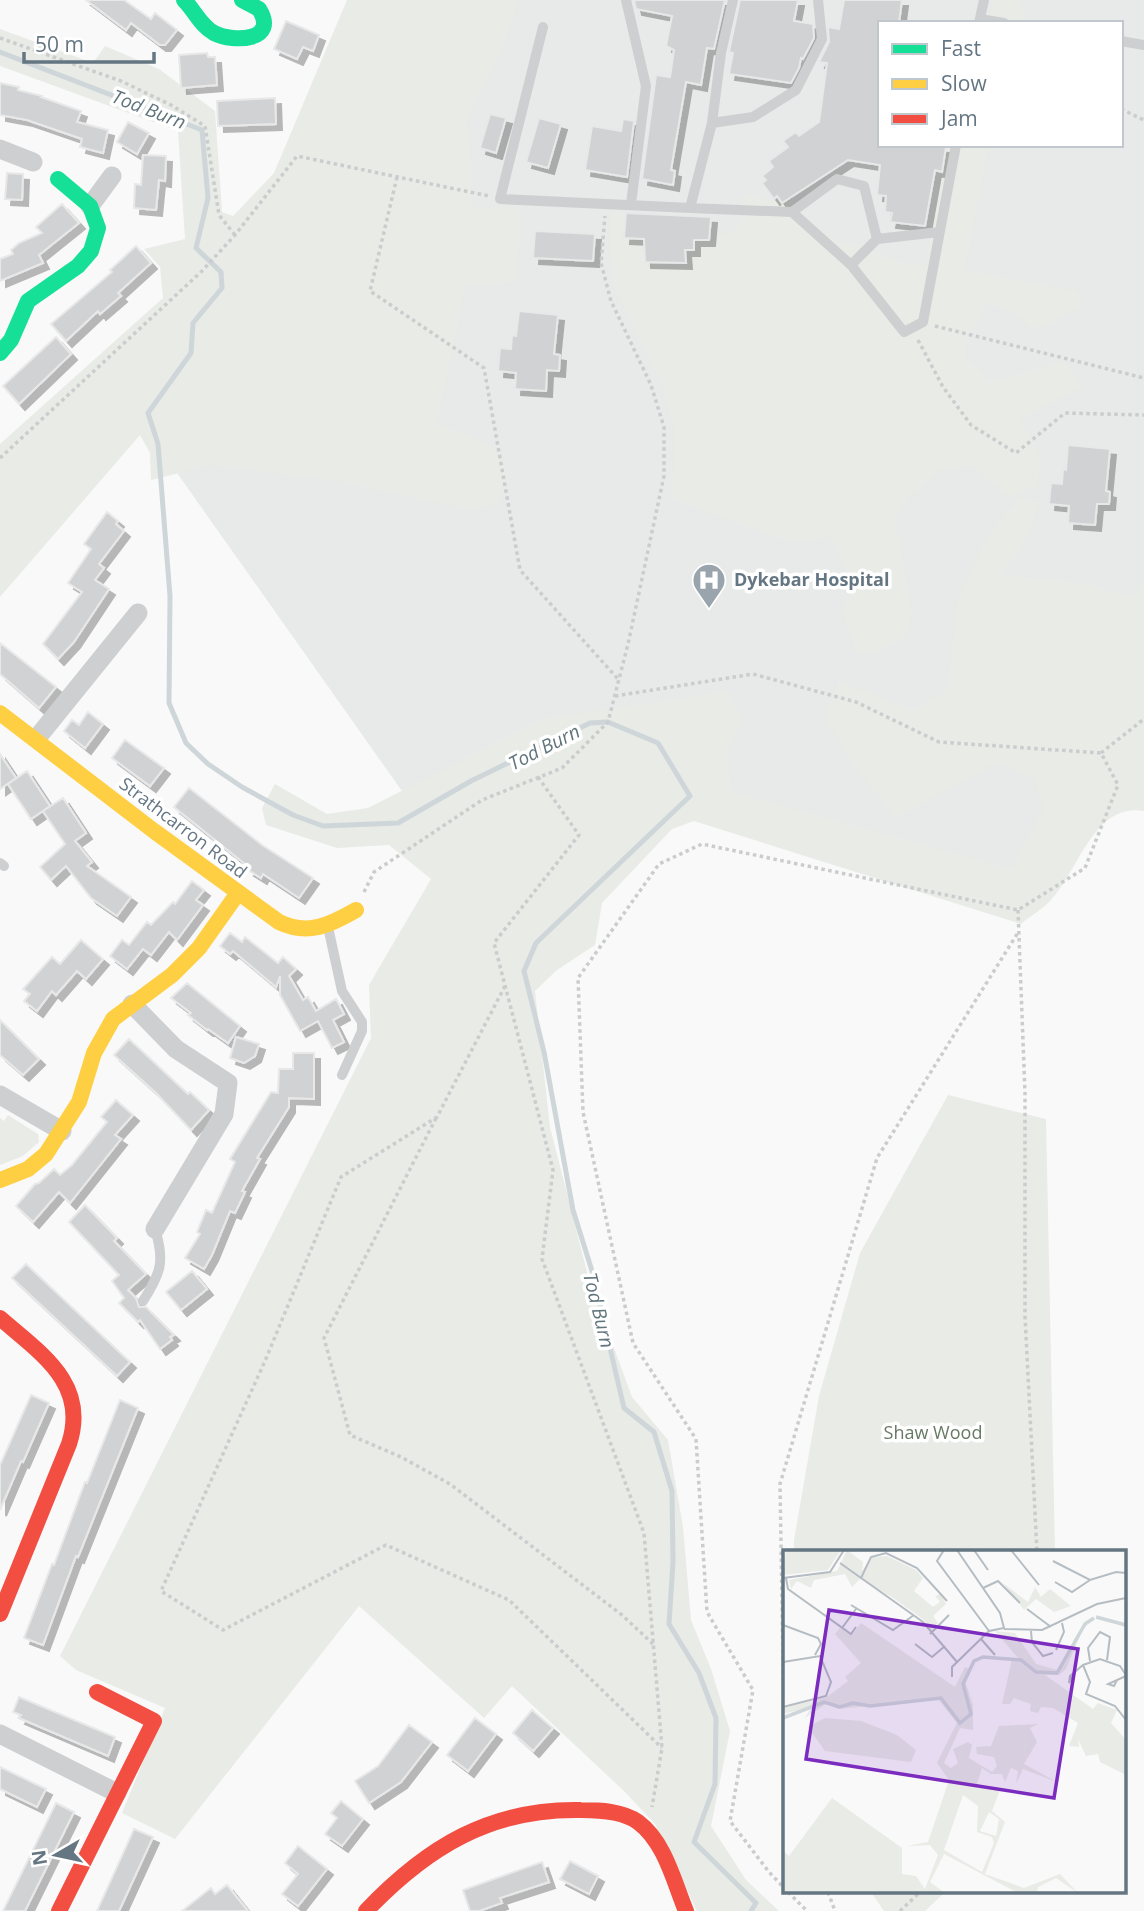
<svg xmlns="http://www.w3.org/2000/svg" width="1144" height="1911" font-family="'Open Sans',sans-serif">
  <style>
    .built { fill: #e8e9e9; fill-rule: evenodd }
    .green { fill: #e8ebe6 }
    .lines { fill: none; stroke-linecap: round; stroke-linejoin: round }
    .stream { stroke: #ced6d9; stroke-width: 5 }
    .building { fill: #d0d2d3; stroke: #e8e8e8; stroke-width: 2; filter: url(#shadow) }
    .path { stroke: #cbcccd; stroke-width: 3.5; stroke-dasharray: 3.5 3.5; stroke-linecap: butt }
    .lane { stroke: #cecfd0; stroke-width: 10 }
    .street { stroke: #cecfd0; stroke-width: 19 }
    .fast { stroke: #16e098; stroke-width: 16 }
    .slow { stroke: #ffcf43; stroke-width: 16 }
    .jam { stroke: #f24e42; stroke-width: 16 }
    .labels { text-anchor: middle; stroke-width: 7; stroke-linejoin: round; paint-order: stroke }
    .poi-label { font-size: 18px; font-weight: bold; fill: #657683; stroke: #fff; text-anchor: start }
    .street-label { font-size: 18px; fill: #657683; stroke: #fff }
    .park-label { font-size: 18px; fill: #687a64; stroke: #fff }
    .water-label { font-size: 19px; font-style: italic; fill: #60757c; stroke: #fff }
    .inset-river { fill: none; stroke: #ced6d9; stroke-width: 3.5 }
    .inset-road { fill: none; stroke: #b5bdc3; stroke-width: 2 }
    .view { fill: #7b2cbf; fill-opacity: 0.15; stroke: #7b2cbf; stroke-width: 3.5 }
    .inset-edge { fill: none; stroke: #657683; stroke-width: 3.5 }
  </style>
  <defs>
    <filter id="shadow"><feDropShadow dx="6" dy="6" stdDeviation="0" flood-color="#0004"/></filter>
  </defs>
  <rect width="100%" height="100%" fill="#f9f9f9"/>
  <path class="built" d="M353 0H1144V775L1022 895 689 805 520 958 165 456ZM880 23H1121V145H880Z"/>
  <path class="green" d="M347 0H519L498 59 466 120 471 158 472 209 517 206 522 222 515 283 466 285 437 424 493 446 509 474 497 504 467 509 336 481 211 465 151 480 150 453 140 435 0 597V444L163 298 160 267 144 249 185 239 178 131 0 66V29L93 63 105 46 159 69 215 111 222 212 233 216 274 173Z
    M993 0H1020L1026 23H988Z
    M948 145H989L965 270 1076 291 1082 303 1049 326 1031 328 1012 312 986 302 978 321 967 336 966 359 990 383 1065 360 1083 387 1020 419 1040 455 1039 485 1011 497 970 465 938 471 908 498 895 515 912 613 907 635 873 655 855 650 842 611 854 589 831 537 793 543 670 498 674 467V427L659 377 614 286 610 253V211L626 213 625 238 644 239 645 262 685 263V250L694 240H710L739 227 745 194 787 203 838 243 859 244 902 263 925 266Z
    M1021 499 1041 502 1023 545 1001 575 1090 584 1131 598 1144 584V811C1094 802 1079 870 1051 900 1043 909 1030 916 1021 924L694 821 672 829 602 903 595 945 557 970 535 991 550 1127 589 1280 632 1397 668 1440 683 1527 691 1620 711 1669 730 1731 711 1826 746 1880 779 1911H697L655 1824 625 1792 512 1686 484 1718 359 1606 175 1839 122 1813 165 1708 76 1670 60 1656 371 1038 369 985 431 879 389 845 337 848 266 825 262 808 275 784 327 814 368 808 543 719 726 691 743 719 727 752 732 792 1012 869 1043 810 1035 779 996 762 931 799 895 817 848 758 824 715 839 681 912 710 947 690 959 594 989 533Z
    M948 1095 1046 1119 1055 1552H794V1540L819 1396 860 1253Z
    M8 1115 38 1134 39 1142 23 1156 0 1165V1118L4 1121Z
    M871 1892H945L925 1911H884Z"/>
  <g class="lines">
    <path class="stream" d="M0 52 202 130 208 198 196 248 221 272 222 288 193 323 191 353 148 413 158 444 170 596 169 703 186 743 208 764 242 787 293 815 323 826 398 823 471 781 590 723 608 722 658 743 690 796 536 943 524 971 544 1052 573 1210 592 1271 624 1408 654 1432 672 1491 673 1562 669 1624 699 1673 716 1718 715 1784 694 1842 756 1903 751 1911"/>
  </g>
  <path class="building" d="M86 0H124L151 19 155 13 177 30 165 45H160L131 23 126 30Z
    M634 0H725L714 49 707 48 701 85 686 82 671 170 675 171 673 185 642 179 656 75 670 77 674 50 666 46 672 16 636 9Z
    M740 0H798L794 21 813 24 814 38 803 59 801 58 799 68 791 83 729 74 733 53 729 52Z
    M844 0H902L899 23H880V145L946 147 942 172 935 170 925 226 890 222 892 213 885 212 886 196 877 195 880 165 848 160 782 203 777 196 774 199 762 183 766 180 762 176 773 167 769 161 788 147 783 141 796 132 799 136 819 122 827 63 819 62 829 42 828 27 839 29Z
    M286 21 319 35 313 51 303 47 297 59 274 49Z
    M207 53 208 57H215L217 85 181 88 179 55Z
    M0 83 19 87 18 90 42 96 41 97 81 111 77 122 108 130 103 153 80 147 82 139 27 120 0 115Z
    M275 98 276 124 218 126 217 101Z
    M490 114 506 118 496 153 480 148Z
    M539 118 561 124 548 168 526 162Z
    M623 119 634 121 627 177 585 170 592 126 621 131Z
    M128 122 149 133 137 154 117 142Z
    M143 155 166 156 165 181 159 180 156 210 134 208 135 184 141 185Z
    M7 173 23 174 22 200 5 199Z
    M62 204 79 223 39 255 43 263 0 281V259L13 254 11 250 19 243 42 233 36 227Z
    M626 213 711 217 709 240H694V250H685L686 263 645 262 644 239 624 238Z
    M535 231 595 234 593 261 533 258Z
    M136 246 151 263 118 293 121 296 100 314 98 311 66 341 51 324 112 272 110 270Z
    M519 311 558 315 554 354 560 355 559 371 547 370 546 391 515 389 516 373 498 371 500 348 511 349 512 335 516 336Z
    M56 337 71 354 19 404 3 386Z
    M1068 445 1110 449 1106 491 1110 492 1109 504H1097L1095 525 1068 523 1069 506 1049 504 1051 483 1062 484 1063 469 1066 470Z
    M107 512 118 521 116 524 124 531 99 564 104 568 95 580 109 589 74 642 58 659 43 644 82 592 68 583 91 549 84 544Z
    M0 643 56 687 39 708 0 674Z
    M88 712 103 724 85 748 64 731 72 720 79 725Z
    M125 740 164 768 150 786 112 758Z
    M0 754 16 778 0 789Z
    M27 771 50 806 31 819 8 784Z
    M189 788 262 845 313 878 299 898 263 874 261 878 248 870 250 868 174 807Z
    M63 798 86 833 75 841 92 862 87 866 131 897 117 916 91 898 66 866 51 880 40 867 65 844 43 811Z
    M192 881 204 890 196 900 203 905 177 940 169 932 151 955 143 949 127 969 110 956 122 940 129 945 147 922 151 925 173 902 175 904Z
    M230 933 242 942 245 937 278 963 283 957 296 969 289 976 303 1000 308 997 316 1011 336 999 344 1014 333 1020 344 1042 332 1048 318 1021 300 1031 280 995V976L276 987 233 951 230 954 220 946Z
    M81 940 103 959 86 979 77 971 56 995 52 991 37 1011 24 1001 30 994 23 989 52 957 60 964Z
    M187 983 240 1026 228 1043 208 1029 207 1030 188 1015 191 1013 171 998Z
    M0 1020 39 1059 23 1075 0 1055Z
    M236 1037 259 1044 255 1056 244 1063 230 1058Z
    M129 1039 188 1094 190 1092 209 1110 191 1130 156 1093 114 1055Z
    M293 1053H314V1099L289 1098V1107L257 1158 260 1159 242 1191 245 1192 235 1213 230 1211 212 1255 204 1269 185 1258 200 1234 197 1232 206 1210 212 1213 235 1162 230 1159 271 1092 278 1093 279 1069H293Z
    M116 1100 133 1115 115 1135 121 1139 70 1203 59 1192 33 1222 16 1206 35 1184 39 1183 54 1169 60 1175 72 1165 107 1122 101 1117Z
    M85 1205 117 1238 114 1241 146 1274 128 1290 136 1298 139 1307H146L174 1335 170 1337 172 1340 160 1349 140 1320 138 1322 119 1303 124 1298 112 1281 119 1275 69 1222Z
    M26 1264 130 1362 117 1376 12 1278Z
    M192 1271 207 1289 181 1310 166 1292Z
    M31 1395 49 1403 23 1462 21 1461 0 1510V1465Z
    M120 1400 138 1408 78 1557 76 1556 43 1645 24 1638 52 1564 54 1565 85 1482 87 1483Z
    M19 1697 115 1737 108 1756 19 1718 21 1715 13 1712Z
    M532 1710 553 1728 533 1751 513 1733Z
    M475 1718 496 1734 468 1771 447 1755Z
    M409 1725 432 1742 401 1782 369 1803 355 1781 378 1766Z
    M0 1767 46 1789 37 1807 0 1789Z
    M341 1801 363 1819 342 1846 325 1834 337 1818 331 1813Z
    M56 1803 74 1812 25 1911H3Z
    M134 1829 153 1837 119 1911H97Z
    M298 1846 327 1869 298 1906 282 1894 298 1874 285 1863Z
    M570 1861 598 1876 589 1894 560 1879Z
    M542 1862 549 1882 500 1898 502 1903 479 1911H470L463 1890Z
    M227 1885 248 1911H182L211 1888 215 1894Z"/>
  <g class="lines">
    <path class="path" d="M0 38 121 81 171 105 205 126 219 215 235 235
      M1121 109 1144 120
      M397 177 370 291 484 368 520 570 618 679
      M935 326 1144 378
      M918 340 943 387 971 425 1016 453 1065 413 1144 415
      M0 458 202 271 235 235 297 156 489 196
      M615 696 753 674 856 702 939 742 1101 753 1118 785 1085 868 1018 910 702 844 659 864 578 978 583 1112 633 1343 696 1439 707 1612 753 1690 730 1821 769 1872 785 1889
      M1101 753 1144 719
      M538 777 579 835 494 943 553 1170 542 1259 644 1533 662 1748 652 1807
      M364 892 374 872 482 800 562 768 608 722 628 644 664 476V427L651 385 611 301 601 263 605 216
      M1018 910 1025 1093V1316L1037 1552
      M505 986 437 1117 341 1177 265 1361 161 1591 223 1630 386 1545 509 1600 662 1748
      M436 1118 324 1338 350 1435 401 1457 450 1484 622 1615 653 1644
      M785 1779 780 1484 877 1158 1019 931
      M788 1892 807 1911
      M828 1892 835 1911
      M900 1911 920 1892"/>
    <path class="lane" d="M626 0 646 86 631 204
      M980 19 1004 23
      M979 23 984 0
      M543 27 500 199 690 208 712 123 721 53 733 0
      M1121 41 1144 45
      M712 123 753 117 796 90 822 39 818 0
      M690 208 792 212 851 265 904 332 923 322 956 145
      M792 212 837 179 864 186 877 239
      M851 265 877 239 939 232
      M0 863 4 866
      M328 927 342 991 362 1022V1031L342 1075
      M143 1301C161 1273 165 1261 155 1229"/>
    <path class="street" d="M0 149 33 162
      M90 206 112 176
      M37 738 138 613
      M132 1004 176 1049 228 1083 224 1114 155 1229
      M0 1095 62 1131
      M0 1734 117 1793"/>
    <path class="fast" d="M184 0C195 11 200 25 214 33 234 43 279 41 259 9L242 0
      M0 353 11 340 28 301 78 266 91 251 98 228 90 206 58 179"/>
    <path class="slow" d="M0 713 154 831 279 922C308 936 330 925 356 910
      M0 1180 28 1169 46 1154 79 1102 94 1053 113 1019 172 975 199 948 238 893"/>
    <path class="jam" d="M0 1318C40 1353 89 1383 69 1444L0 1614
      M59 1911 154 1721 97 1692
      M366 1911C427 1847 491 1808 581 1810 599 1810 623 1811 638 1822 665 1842 674 1882 686 1911"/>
  </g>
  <defs>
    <symbol id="hospital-pin" viewBox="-11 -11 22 30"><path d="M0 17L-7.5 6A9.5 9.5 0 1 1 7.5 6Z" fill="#99a4ac" stroke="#fff"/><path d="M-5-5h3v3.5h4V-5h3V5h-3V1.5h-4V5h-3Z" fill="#fff"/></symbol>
  </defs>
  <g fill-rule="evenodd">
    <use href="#hospital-pin" x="690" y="561" width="38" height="52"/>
  </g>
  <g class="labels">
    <g class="poi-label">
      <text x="734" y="586">Dykebar Hospital</text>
    </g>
    <g class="street-label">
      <text transform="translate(183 828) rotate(37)" y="6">Strathcarron Road</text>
    </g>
    <g class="park-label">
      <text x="933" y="1439">Shaw Wood</text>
    </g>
    <g class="water-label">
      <text transform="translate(149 109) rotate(21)" y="7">Tod Burn</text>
      <text transform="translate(544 747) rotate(-27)" y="7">Tod Burn</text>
      <text transform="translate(599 1310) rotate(76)" y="7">Tod Burn</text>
    </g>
  </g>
  <g transform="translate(783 1550)">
    <rect width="343" height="343" fill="#f9f9f9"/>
    <path d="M3 0H58L45 20 0 25ZM64 0 80 12 79 21 89 7 104 6 133 20 140 28 131 41 150 57 157 52 152 46 158 44 163 54 150 66 155 73 147 81 141 70 109 47 77 29 69 37 62 24 31 30 28 38 14 31 8 39 6 30 54 21ZM220 33 245 52 252 37 258 47 267 39 288 56 271 62 253 49 241 60ZM304 69 283 119 276 125H262L310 159 315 153 334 160 328 173 343 190V225L317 212 315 204 303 206 295 189 296 197 286 196 295 173 270 158 258 157 255 163 247 161 248 154 231 148 227 154H219L229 109 235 108 212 81 232 83 253 114 274 120ZM78 73 172 137 182 117 187 119 182 131 190 155V180L177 178 161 213 168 218 175 213 170 199 185 192 189 195 186 208 209 222 214 216 211 207 194 204 193 197 208 196 216 176 255 174 247 178 254 192 241 214 274 232 240 219 233 234 235 221 228 218 222 232 219 224H208L199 218 194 234 217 240 209 261 222 272 202 324 241 338 277 324 295 343 273 328 255 337 254 343H235L161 304 147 332 162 343H0V301L6 306 49 248 119 298V324L133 326 142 339 155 305 147 295 124 296 145 292 166 230 154 213 174 173 155 149 55 159 43 154 22 168 28 157 0 164V158L44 147 65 131 62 127 78 113 52 84 57 78 69 85ZM180 245 195 256 194 282 209 287 211 293 199 322 161 300ZM206 262 216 269 213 286 197 281ZM42 168 78 171 114 185 133 200 128 212 42 201 25 177Z" fill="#e8ebe6" fill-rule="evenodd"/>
    <path class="inset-river" d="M313 67 343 75M0 168 41 152 57 157 70 153 87 156 158 148 177 173 188 164 180 134 191 111 200 107 238 110 253 122 274 123 302 74 311 68"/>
    <path class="inset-road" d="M161 0 154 11 206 81M191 0 205 20M228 0 256 35M270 11 307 30 333 22 343 23M57 13 140 72 174 112M0 28 47 22 61 0M3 28 5 39 68 84 73 77M78 28 88 7 103 3 134 18 164 51M272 32 289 42 307 30M200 38 215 31 237 53M68 55 110 80 131 65M244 59 268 77M0 75 35 88 38 94 32 105M59 78 73 59M221 79 259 80 314 54 343 48M248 81 249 92 260 106 270 103M147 84 166 65M198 89 212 105M132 94 149 107 162 96M273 100 281 82 279 73M307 111 305 98 317 82 327 87 324 110M0 112 37 106 48 132 43 146 0 157M300 115 307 132 303 144 332 156 343 170M290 124 286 133 287 126 300 115 317 109 337 116 343 125M169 127V117L206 81 221 78 217 63 174 0M334 130 331 136 325 134 343 126"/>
    <path class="view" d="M46 60 295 99 271 248 23 209Z"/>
    <rect width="343" height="343" class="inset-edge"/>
  </g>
  <rect x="878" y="21" width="245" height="126" fill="#ffffff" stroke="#c1c8cd" stroke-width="2"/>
  <rect x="892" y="44" width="35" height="10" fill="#16e098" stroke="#c1c8cd" stroke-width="2"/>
  <text x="941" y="56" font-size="21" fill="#657683">Fast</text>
  <rect x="892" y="79" width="35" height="10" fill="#ffcf43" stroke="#c1c8cd" stroke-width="2"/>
  <text x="941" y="91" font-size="21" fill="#657683">Slow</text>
  <rect x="892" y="114" width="35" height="10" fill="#f24e42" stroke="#c1c8cd" stroke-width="2"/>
  <text x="941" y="126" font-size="21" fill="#657683">Jam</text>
  <g transform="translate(56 1855) rotate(261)" stroke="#ffffff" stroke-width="5" paint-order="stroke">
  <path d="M0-5L12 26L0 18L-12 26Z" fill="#657683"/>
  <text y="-10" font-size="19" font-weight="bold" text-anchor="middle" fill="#657683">N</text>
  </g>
  <path d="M24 52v10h130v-10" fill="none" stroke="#657683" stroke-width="3.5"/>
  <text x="35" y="52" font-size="21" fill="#657683" stroke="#ffffff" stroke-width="5" paint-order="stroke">50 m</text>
</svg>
